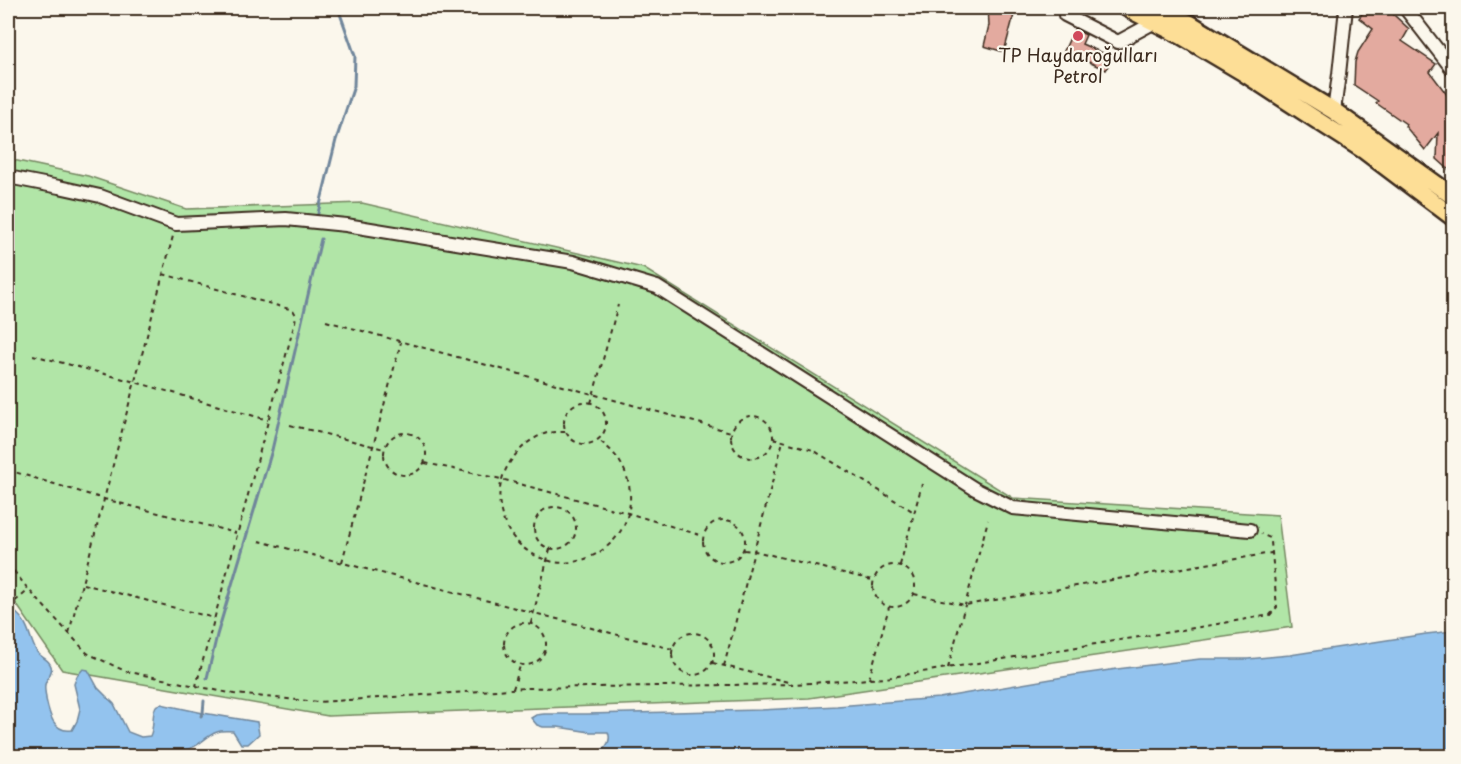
<svg xmlns="http://www.w3.org/2000/svg" width="1461" height="764" font-family="'Playpen Sans',sans-serif">
  <style>
    .green { fill: #b1e5a7; stroke: #768862; stroke-width: 1.5 }
    .water { fill: #93c3ee; stroke: #70869b; stroke-width: 1.5 }
    .lines { fill: none; stroke-linecap: round; stroke-linejoin: round }
    .stream { stroke: #70869b; stroke-width: 3 }
    .building { fill: #e3aa9f; stroke: #3b2a1e; stroke-width: 1.5 }
    .minor-casing { stroke: #3b2a1e; stroke-width: 16 }
    .major-casing { stroke: #3b2a1e; stroke-width: 21 }
    .path { stroke: #3b2a1e; stroke-width: 2; stroke-dasharray: 4.5 4.5; stroke-linecap: butt }
    .minor { stroke: #fbf7ec; stroke-width: 12 }
    .major { stroke: #fdde96; stroke-width: 16 }
    .poi-dot { fill: #d1495b; stroke: #fbf7ec; stroke-width: 2 }
    .labels { text-anchor: middle; stroke-width: 4.5; stroke-linejoin: round; paint-order: stroke }
    .poi-label { font-size: 18px; fill: #3b2a1e; stroke: #fbf7ec }
  </style>
  <rect width="100%" height="100%" fill="#fbf7ec"/>
  <filter id="ink" filterUnits="userSpaceOnUse"><feTurbulence type="fractalNoise" baseFrequency=".0167" numOctaves="2"/><feDisplacementMap in="SourceGraphic" scale="12" xChannelSelector="R" yChannelSelector="G"/><feConvolveMatrix kernelMatrix="1 2 1 2 8 2 1 2 1" color-interpolation-filters="sRGB"/></filter>
  <g filter="url(#ink)">
    <path class="green" d="M8 159 88 176 186 209 362 203 643 268 1013 498 1278 515 1292 627 809 698 328 716 62 670 8 592Z"/>
    <path class="water" d="M8 605C13 611 20 615 24 622 30 631 31 643 37 652 40 657 47 658 50 664 55 672 46 677 45 685 44 689 46 695 46 699 49 713 53 733 72 730L77 721 80 709 74 684 77 676 83 669 88 670 98 688 114 704 128 732 141 737 150 736C155 726 151 715 156 706L161 704 203 713 257 722 259 734 248 744H241L233 731C227 731 222 730 217 732 203 737 200 748 181 751L179 754 181 756H8Z
      M1453 631V756H593C602 751 613 744 608 732H590L558 727H543L537 725 531 718 536 715 544 714H587L761 710 837 706 939 698 1075 675 1117 669 1200 659H1248L1290 655 1426 634Z"/>
    <g class="lines">
      <path class="stream" d="M318 213 336 140 354 86 355 56 338 8
        M207 678 217 635 272 450 321 239
        M201 716 203 713 204 701"/>
    </g>
    <path class="building" d="M988 8H1001L1015 11 1004 52 984 46 989 25Z
      M1366 8H1391L1394 15 1409 29 1402 41 1436 64 1430 72 1454 104V174L1437 159 1438 133 1425 150 1405 126 1406 124 1376 103 1378 101 1354 85 1355 62 1358 52 1373 29 1359 18Z
      M1074 29 1086 35 1082 44 1112 57 1106 70 1064 51Z"/>
    <g class="lines">
      <defs>
        <path id="minor" d="M1065 8V15L1118 42 1155 22
          M1405 8 1454 71
          M1334 111 1339 74 1346 8
          M8 177 59 187 100 196 176 224 286 219 346 225 573 262 657 287 975 489 1013 508 1250 530"/>
        <path id="major" d="M1127 8 1182 36 1241 71 1315 119 1365 151 1454 218
          M1160 8 1189 23 1334 111 1454 197"/>
      </defs>
      <use href="#minor" class="minor-casing"/>
      <use href="#major" class="major-casing"/>
      <path class="path" d="M163 274 293 310 296 315 295 322 196 686
        M326 321 731 432
        M33 355 135 382 268 420
        M564 423a21 21 0 1 1 42 0a21 21 0 1 1-42 0Z
        M591 403 618 305
        M731 437a21 21 0 1 1 42 0a21 21 0 1 1-42 0Z
        M290 425 384 449
        M565 432C559 432 552 432 547 433 537 436 527 442 520 450 481 488 500 551 554 562 564 564 576 562 585 559 639 540 646 471 598 440
        M384 454a21 21 0 1 1 42 0a21 21 0 1 1-42 0Z
        M773 438 813 450 914 512
        M425 463 501 479 628 513 703 536
        M8 470 104 499 236 533
        M534 528a21 21 0 1 1 42 0a21 21 0 1 1-42 0Z
        M703 541a21 21 0 1 1 42 0a21 21 0 1 1-42 0Z
        M259 541 672 649
        M744 550 755 551 872 580
        M342 562 401 342
        M8 564 29 590 87 653 125 671 234 694 319 702 525 688 795 684 885 678 1176 631 1270 615 1277 607 1271 542 1270 538 1261 534
        M873 586a21 21 0 1 1 42 0a21 21 0 1 1-42 0Z
        M900 565 922 484
        M83 584 214 618
        M914 594 965 605 1271 553
        M8 607 29 590
        M504 644a21 21 0 1 1 42 0a21 21 0 1 1-42 0Z
        M531 623 550 549
        M672 654a21 21 0 1 1 42 0a21 21 0 1 1-42 0Z
        M69 633 173 236
        M713 663 792 683
        M724 666 783 441
        M948 668 988 520
        M869 679 889 607
        M513 689 520 666"/>
      <use href="#minor" class="minor"/>
      <use href="#major" class="major"/>
    </g>
  </g>
  <circle class="poi-dot" cx="1078" cy="36" r="6"/>
  <g class="labels">
    <g class="poi-label">
      <text x="1078" y="62">TP Haydaroğulları<tspan x="1078" dy="21">Petrol</tspan></text>
    </g>
  </g>
  <rect width="1461" height="764" fill="none" stroke="#fbf7ec" stroke-width="30"/>
  <rect x="15" y="15" width="1431" height="734" fill="none" stroke="#3b2a1e" stroke-width="2" filter="url(#ink)"/>
</svg>
